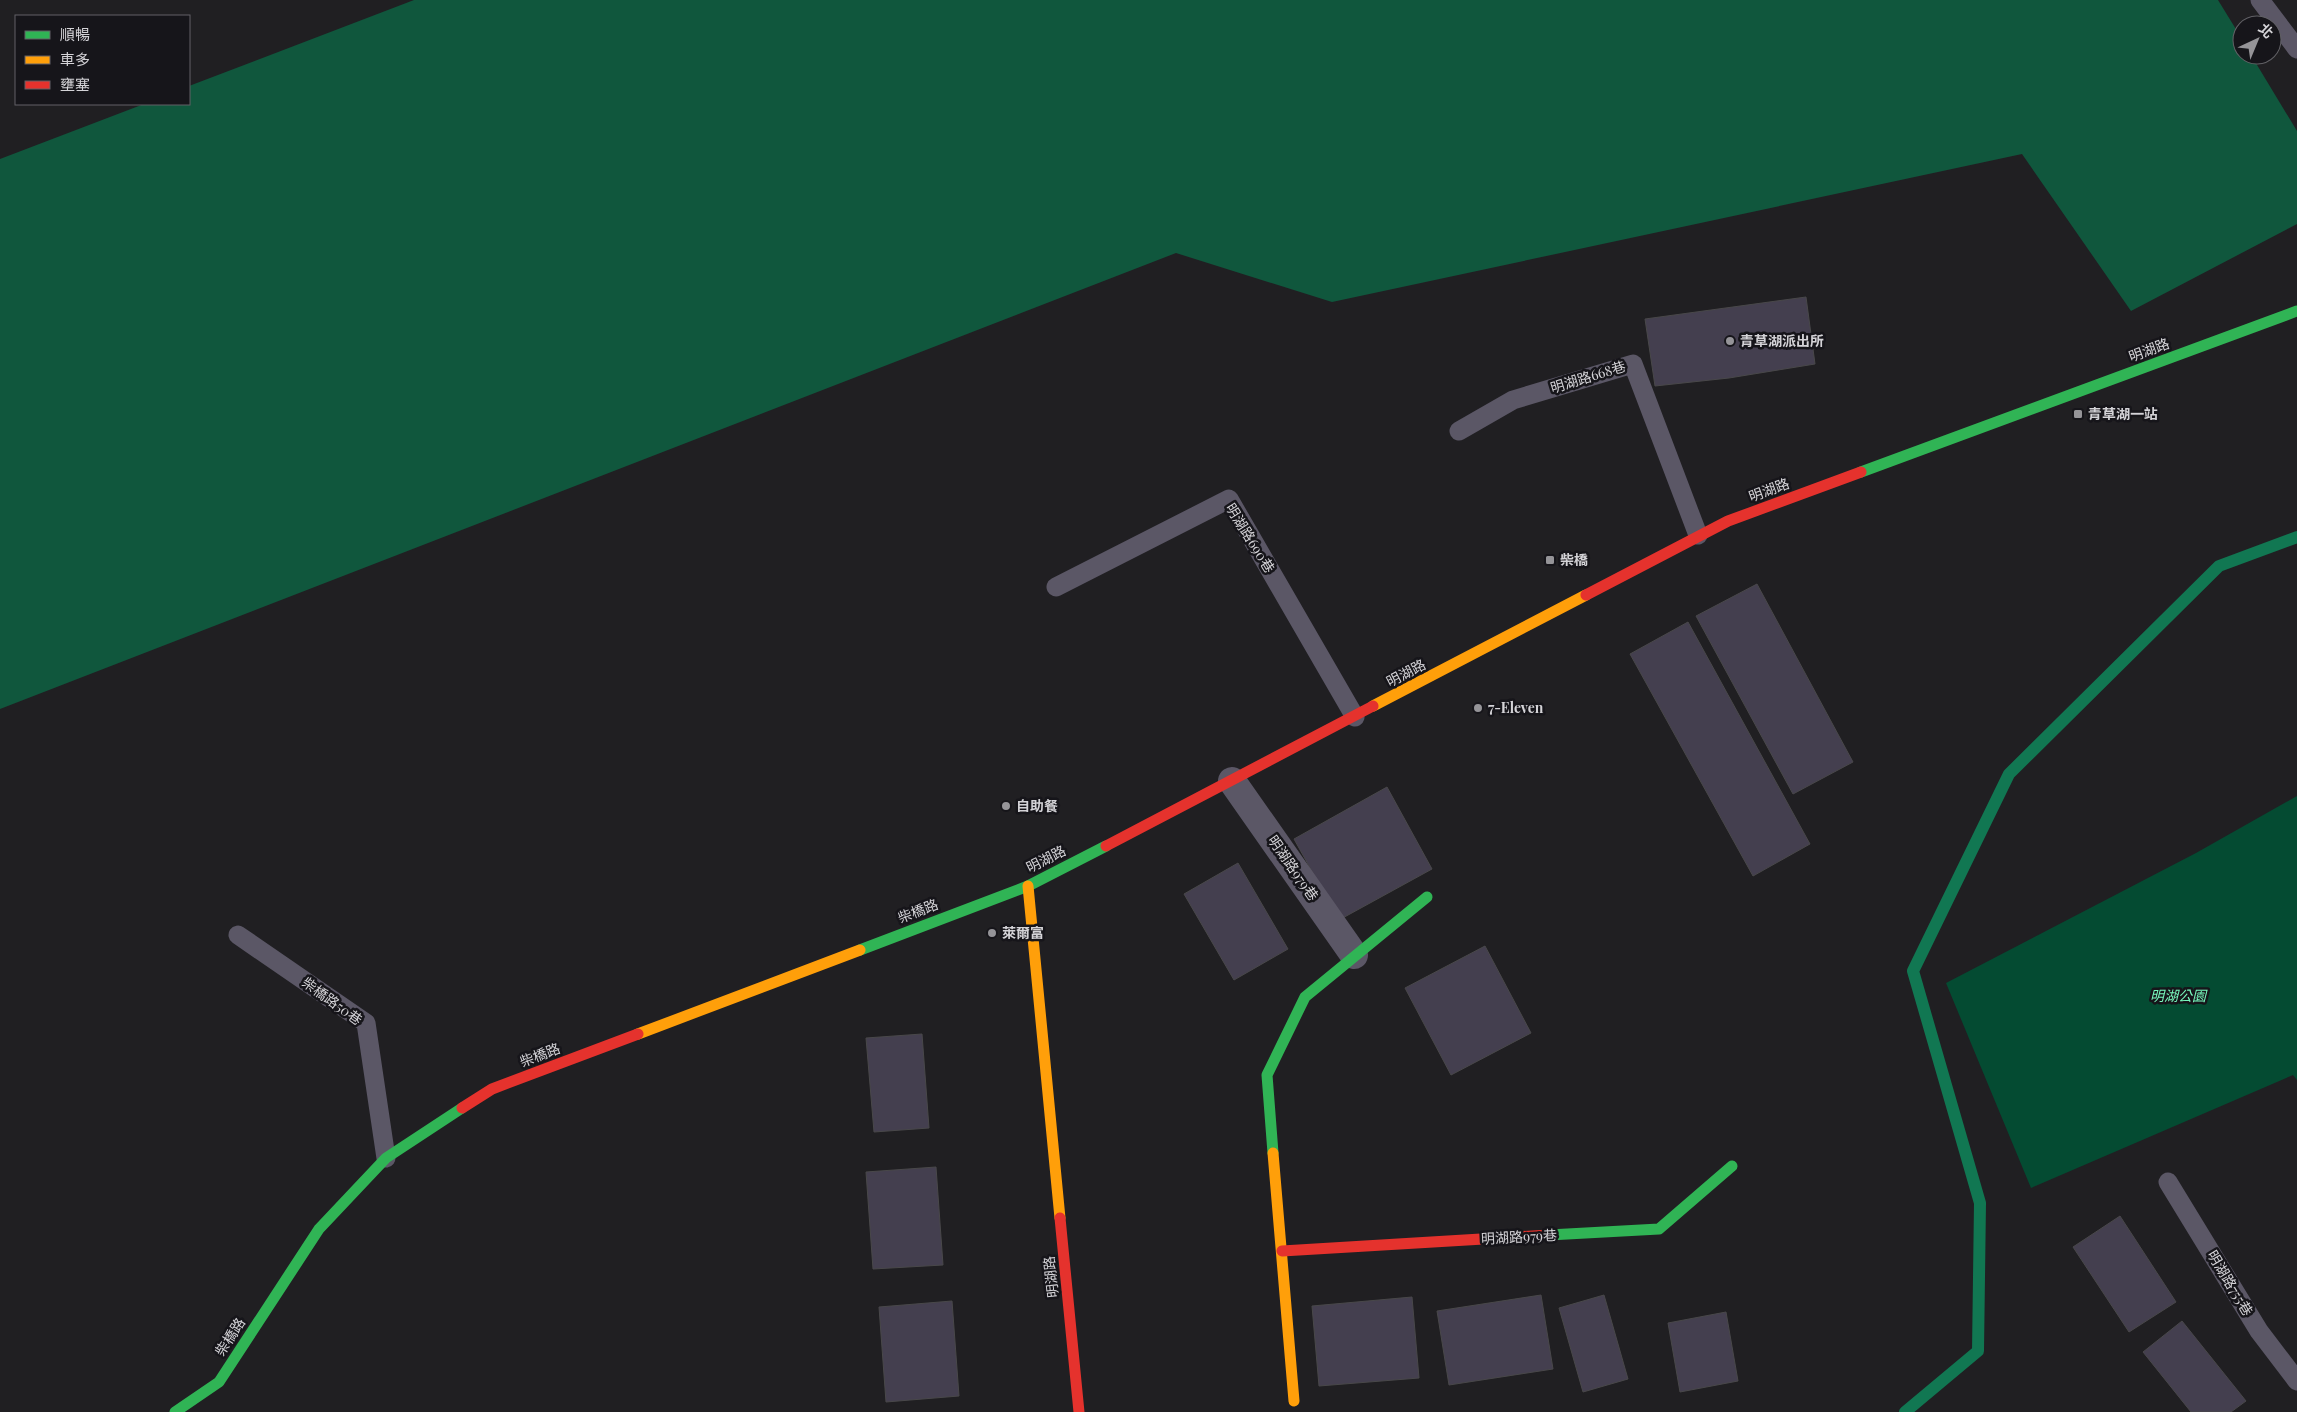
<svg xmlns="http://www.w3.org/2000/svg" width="2297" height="1412" font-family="'Playfair Display','Noto Sans TC',serif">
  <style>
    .green { fill: #044b32 }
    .forest { fill: #10573d }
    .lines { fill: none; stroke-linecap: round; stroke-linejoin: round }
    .stream { stroke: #117752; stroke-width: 12 }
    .building { fill: #443f4f; stroke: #49484a }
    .lane { stroke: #5b5766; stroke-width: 19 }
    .street { stroke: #5b5766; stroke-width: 28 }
    .fast { stroke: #30b455; stroke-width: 11 }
    .slow { stroke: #ff9f0a; stroke-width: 11 }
    .jam { stroke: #e5322d; stroke-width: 11 }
    .poi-dot { fill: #959498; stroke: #16151a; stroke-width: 2 }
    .labels { text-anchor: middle; stroke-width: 5; stroke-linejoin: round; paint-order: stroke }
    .poi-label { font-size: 14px; font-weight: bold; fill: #d4d3d7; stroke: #16151a; text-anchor: start }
    .street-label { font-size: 14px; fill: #d4d3d7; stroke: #16151a }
    .park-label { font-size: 14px; font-style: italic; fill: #78f9be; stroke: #16151a }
  </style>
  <rect width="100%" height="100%" fill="#201f22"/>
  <path class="green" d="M2297 796V1080L2293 1075 2031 1188 1946 983 2196 853Z"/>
  <path class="forest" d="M414 0H2218L2242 39V55H2251L2297 131V224L2131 311 2022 154 1332 302 1176 253 0 709V159L144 104H189V86Z"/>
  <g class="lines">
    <path class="stream" d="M1905 1412 1978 1351 1980 1203 1913 971 2009 774 2219 566 2297 537"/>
  </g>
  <path class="building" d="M1806 297 1815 364 1729 378 1655 386 1645 319Z
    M1757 584 1853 762 1793 794 1696 616Z
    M1688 622 1810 844 1753 876 1630 654Z
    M1387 787 1432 869 1339 920 1294 839Z
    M1238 863 1288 949 1234 980 1184 894Z
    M1485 946 1531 1033 1451 1075 1405 988Z
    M922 1034 929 1128 874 1132 866 1038Z
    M936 1167 943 1265 873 1269 866 1172Z
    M2120 1216 2176 1302 2129 1332 2073 1247Z
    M1541 1295 1553 1369 1449 1385 1437 1311Z
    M1604 1295 1628 1379 1583 1392 1559 1308Z
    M1412 1297 1419 1378 1319 1386 1312 1306Z
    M952 1301 959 1396 886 1402 879 1307Z
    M1726 1312 1738 1381 1680 1392 1668 1323Z
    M2182 1321 2246 1401 2231 1412H2191L2143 1352Z"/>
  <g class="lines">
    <path class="lane" d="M2260 0 2297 49
      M1459 431 1513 400 1633 364 1698 535
      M1056 587 1229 499 1355 717
      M238 935 366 1023 386 1158
      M2168 1182 2259 1331 2297 1381"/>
    <path class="street" d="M1232 781 1354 955"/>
    <path class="fast" d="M1861 472 2297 311
      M860 950 1028 886 1106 846
      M1273 1153 1267 1075 1305 997 1427 897
      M1549 1235 1659 1229 1732 1166
      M175 1412 219 1382 319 1229 386 1158 462 1108"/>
    <path class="slow" d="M1373 706 1586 595
      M1028 886 1060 1218
      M638 1034 860 950
      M1273 1153 1294 1401"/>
    <path class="jam" d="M1586 595 1728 521 1861 472
      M1106 846 1373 706
      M462 1108 492 1089 638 1034
      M1060 1218 1079 1412
      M1282 1251 1549 1235"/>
  </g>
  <g class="poi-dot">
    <circle cx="1730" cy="341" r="5"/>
    <rect x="2073" y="409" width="10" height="10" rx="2.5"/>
    <rect x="1545" y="555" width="10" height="10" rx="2.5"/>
    <circle cx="1478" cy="708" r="5"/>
    <circle cx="1006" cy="806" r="5"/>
    <circle cx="992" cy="933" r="5"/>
  </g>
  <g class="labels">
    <g class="poi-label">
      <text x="1740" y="346">青草湖派出所</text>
      <text x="2088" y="419">青草湖一站</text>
      <text x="1560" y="565">柴橋</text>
      <text x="1488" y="713">7-Eleven</text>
      <text x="1016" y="811">自助餐</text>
      <text x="1002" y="938">萊爾富</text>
    </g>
    <g class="street-label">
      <text transform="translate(2149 350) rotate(-20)" y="5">明湖路</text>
      <text transform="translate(1588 377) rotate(-17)" y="5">明湖路668巷</text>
      <text transform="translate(1769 490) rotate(-20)" y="5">明湖路</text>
      <text transform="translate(1250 538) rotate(58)" y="5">明湖路690巷</text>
      <text transform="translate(1406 673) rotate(-28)" y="5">明湖路</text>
      <text transform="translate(1046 859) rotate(-27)" y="5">明湖路</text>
      <text transform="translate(1293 868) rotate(55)" y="5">明湖路979巷</text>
      <text transform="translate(918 911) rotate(-21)" y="5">柴橋路</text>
      <text transform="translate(332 1001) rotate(36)" y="5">柴橋路50巷</text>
      <text transform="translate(540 1055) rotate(-21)" y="5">柴橋路</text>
      <text transform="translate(1519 1237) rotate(-3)" y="5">明湖路979巷</text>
      <text transform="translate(1051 1277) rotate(-96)" y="5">明湖路</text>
      <text transform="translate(2230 1283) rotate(59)" y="5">明湖路755巷</text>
      <text transform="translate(230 1337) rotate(-57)" y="5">柴橋路</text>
    </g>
    <g class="park-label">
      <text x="2178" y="1001">明湖公園</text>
    </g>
  </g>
  <rect x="15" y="15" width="175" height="90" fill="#16151a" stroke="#626166"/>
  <rect x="25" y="31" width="25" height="8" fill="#30b455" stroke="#626166"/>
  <text x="60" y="40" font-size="15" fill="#d4d3d7">順暢</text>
  <rect x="25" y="56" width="25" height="8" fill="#ff9f0a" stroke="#626166"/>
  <text x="60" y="65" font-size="15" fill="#d4d3d7">車多</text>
  <rect x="25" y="81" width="25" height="8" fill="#e5322d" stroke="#626166"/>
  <text x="60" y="90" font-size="15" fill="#d4d3d7">壅塞</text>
  <g transform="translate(2257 40) rotate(44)"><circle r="24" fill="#16151a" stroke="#626166"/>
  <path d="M0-4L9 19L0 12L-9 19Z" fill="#959498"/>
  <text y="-8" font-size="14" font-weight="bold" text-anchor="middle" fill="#d4d3d7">北</text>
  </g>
</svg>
